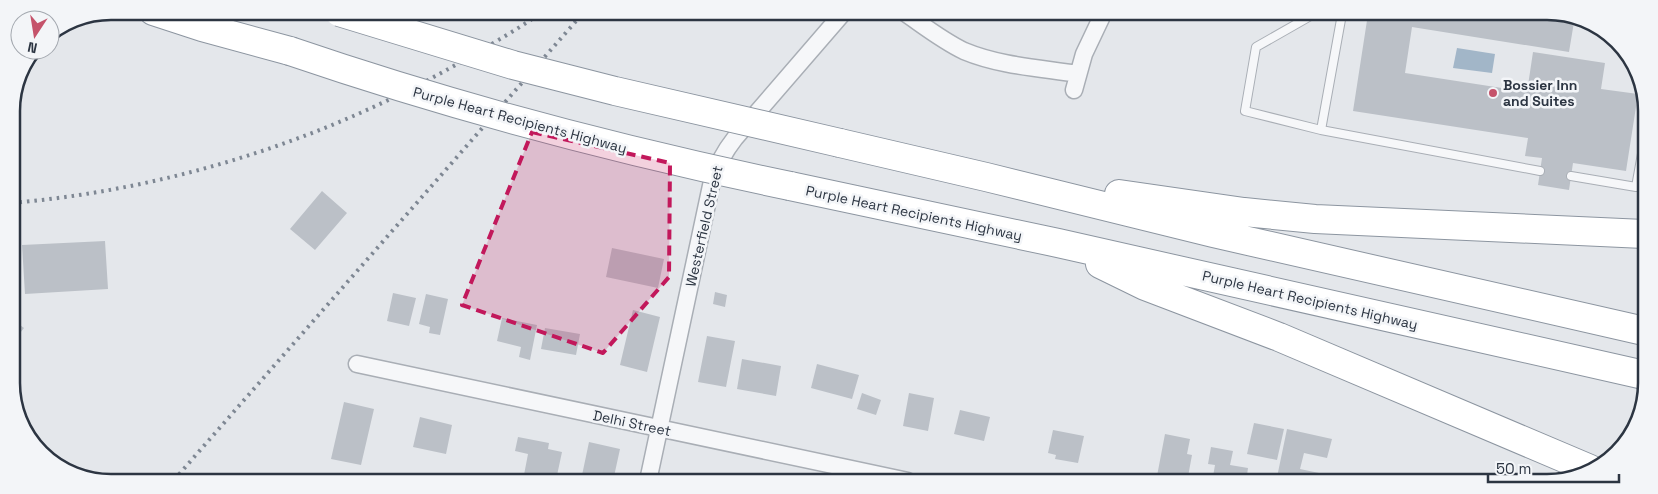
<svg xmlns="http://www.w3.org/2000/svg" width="1658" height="494" font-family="'Space Grotesk',sans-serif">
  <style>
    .water { fill: #a2b6c8 }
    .building { fill: #bbc0c7 }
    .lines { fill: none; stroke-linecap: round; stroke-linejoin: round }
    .lane-casing { stroke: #a9aeb5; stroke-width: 10 }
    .street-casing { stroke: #a9aeb5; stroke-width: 19 }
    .highway-casing { stroke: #8c95a0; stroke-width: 30 }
    .lane { stroke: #f6f7f9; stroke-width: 8 }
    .street { stroke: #f6f7f9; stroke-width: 16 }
    .highway { stroke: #fff; stroke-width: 28 }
    .rail { stroke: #7e8793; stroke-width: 4; stroke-dasharray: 2.5 5; stroke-linecap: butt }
    .highway-bridge-casing { stroke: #8c95a0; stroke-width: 30; stroke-linecap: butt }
    .highway-bridge { stroke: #fff; stroke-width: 28 }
    .marked { fill: #c2185b; fill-opacity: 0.2; stroke: #c2185b; stroke-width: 4; stroke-dasharray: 10 6; stroke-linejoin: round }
    .poi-dot { fill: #c5536b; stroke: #f3f5f8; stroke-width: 2 }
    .labels { text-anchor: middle; stroke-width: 5; stroke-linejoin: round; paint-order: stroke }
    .poi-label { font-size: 14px; font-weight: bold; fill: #2c3542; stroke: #f3f5f8; text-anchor: start }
    .street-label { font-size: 14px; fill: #2c3542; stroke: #f3f5f8 }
    .rim { fill: none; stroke: #2c3542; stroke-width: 2.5 }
  </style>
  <rect width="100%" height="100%" fill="#e4e7eb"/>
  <path class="water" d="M1457 48 1495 54 1492 73 1453 68Z"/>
  <path class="building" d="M1368 14 1575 16 1569 52 1412 27 1405 73 1527 92 1533 52 1605 63 1601 89 1638 94 1626 171 1573 163 1569 190 1538 185 1542 158 1525 156 1528 138 1353 111Z
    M322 191 347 213 315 250 290 229Z
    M105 241 108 289 25 294 22 245Z
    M612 248 664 259 658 288 606 277Z
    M715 292 727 295 725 307 713 304Z
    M393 293 416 298 409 326 387 321Z
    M426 294 448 299 440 335 429 333 430 327 419 324Z
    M633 310 660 317 647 372 620 365Z
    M502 318 537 325 530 360 519 357 521 347 497 341Z
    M13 320 24 328 13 342Z
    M545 328 580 334 576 355 541 349Z
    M707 336 735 341 726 387 698 382Z
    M742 359 781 366 776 396 737 389Z
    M817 364 859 375 852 399 811 388Z
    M862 393 881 400 876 415 857 409Z
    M909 393 934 398 928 431 903 426Z
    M344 402 374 409 361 465 331 459Z
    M960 410 990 417 984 441 954 434Z
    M420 417 452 425 446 454 413 447Z
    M1254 423 1284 429 1277 460 1247 454Z
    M1287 429 1332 439 1327 458 1304 453 1300 469 1319 473 1317 482H1276Z
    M1053 430 1084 436 1078 463 1055 459 1056 455 1048 453Z
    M1165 434 1190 439 1187 454 1192 455 1187 482 1157 476Z
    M518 437 549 443 548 449 562 452 556 480H523L528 454 515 451Z
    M589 442 620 449 613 481 581 480Z
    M1211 447 1233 451 1230 465 1248 468 1246 482H1212L1215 465 1208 464Z"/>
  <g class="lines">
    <defs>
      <path id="lane" d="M1314 14 1256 47 1245 111 1321 130
        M1342 14 1321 130 1540 171
        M1571 176 1636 187
        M1644 186 1636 187 1645 137"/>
      <path id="street" d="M905 13C924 26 943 41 964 51 1000 66 1040 68 1078 74
        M1074 90 1084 54 1103 14
        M357 364 908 481
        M648 481 712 181C717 165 724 152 735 138L843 13"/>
      <path id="highway" d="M153 11 202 27 290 51
        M840 143 986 177 1213 233 1644 331
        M790 186 1058 243 1644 375
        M1119 194 1244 212 1315 219 1644 234
        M1100 264 1145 286 1279 337 1590 469"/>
    </defs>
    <use href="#lane" class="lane-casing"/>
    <use href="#street" class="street-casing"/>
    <use href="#highway" class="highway-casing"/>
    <use href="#lane" class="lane"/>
    <use href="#street" class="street"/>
    <use href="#highway" class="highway"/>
    <path class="rail" d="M12 203C173 189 332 138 471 56 495 42 520 28 542 12
      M174 480 584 12"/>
    <defs>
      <path id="highway-bridge" d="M339 12 513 65 615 91 840 143
        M290 51C454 107 621 151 790 186"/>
    </defs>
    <use href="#highway-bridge" class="highway-bridge-casing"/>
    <use href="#highway-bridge" class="highway-bridge"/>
  </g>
  <path class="marked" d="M532 132 670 163 669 277 603 353 462 305Z"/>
  <circle class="poi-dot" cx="1493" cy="93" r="5"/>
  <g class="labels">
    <g class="poi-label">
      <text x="1503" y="90">Bossier Inn<tspan x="1503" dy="16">and Suites</tspan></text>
    </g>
    <g class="street-label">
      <text transform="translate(520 120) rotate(15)" y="5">Purple Heart Recipients Highway</text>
      <text transform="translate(914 213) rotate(12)" y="5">Purple Heart Recipients Highway</text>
      <text transform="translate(704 226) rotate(-77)" y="5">Westerfield Street</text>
      <text transform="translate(1310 300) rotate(13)" y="5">Purple Heart Recipients Highway</text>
      <text transform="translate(632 423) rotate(12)" y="5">Delhi Street</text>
    </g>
  </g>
  <path d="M0 0H1658V494H0ZM111 20H1547A91 91 0 0 1 1638 111V383A91 91 0 0 1 1547 474H111A91 91 0 0 1 20 383V111A91 91 0 0 1 111 20Z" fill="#f3f5f8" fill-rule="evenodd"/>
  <path class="rim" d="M111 20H1547A91 91 0 0 1 1638 111V383A91 91 0 0 1 1547 474H111A91 91 0 0 1 20 383V111A91 91 0 0 1 111 20Z"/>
  <g transform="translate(35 35) rotate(192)"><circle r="24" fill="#f3f5f8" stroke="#a3a8af"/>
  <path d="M0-4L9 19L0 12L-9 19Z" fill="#c5536b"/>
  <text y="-8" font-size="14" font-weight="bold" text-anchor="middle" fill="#2c3542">N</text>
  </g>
  <path d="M1488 474v8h131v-8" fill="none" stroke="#2c3542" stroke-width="2.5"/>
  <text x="1496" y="474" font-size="15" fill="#2c3542" stroke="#f3f5f8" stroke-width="4" paint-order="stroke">50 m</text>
</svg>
